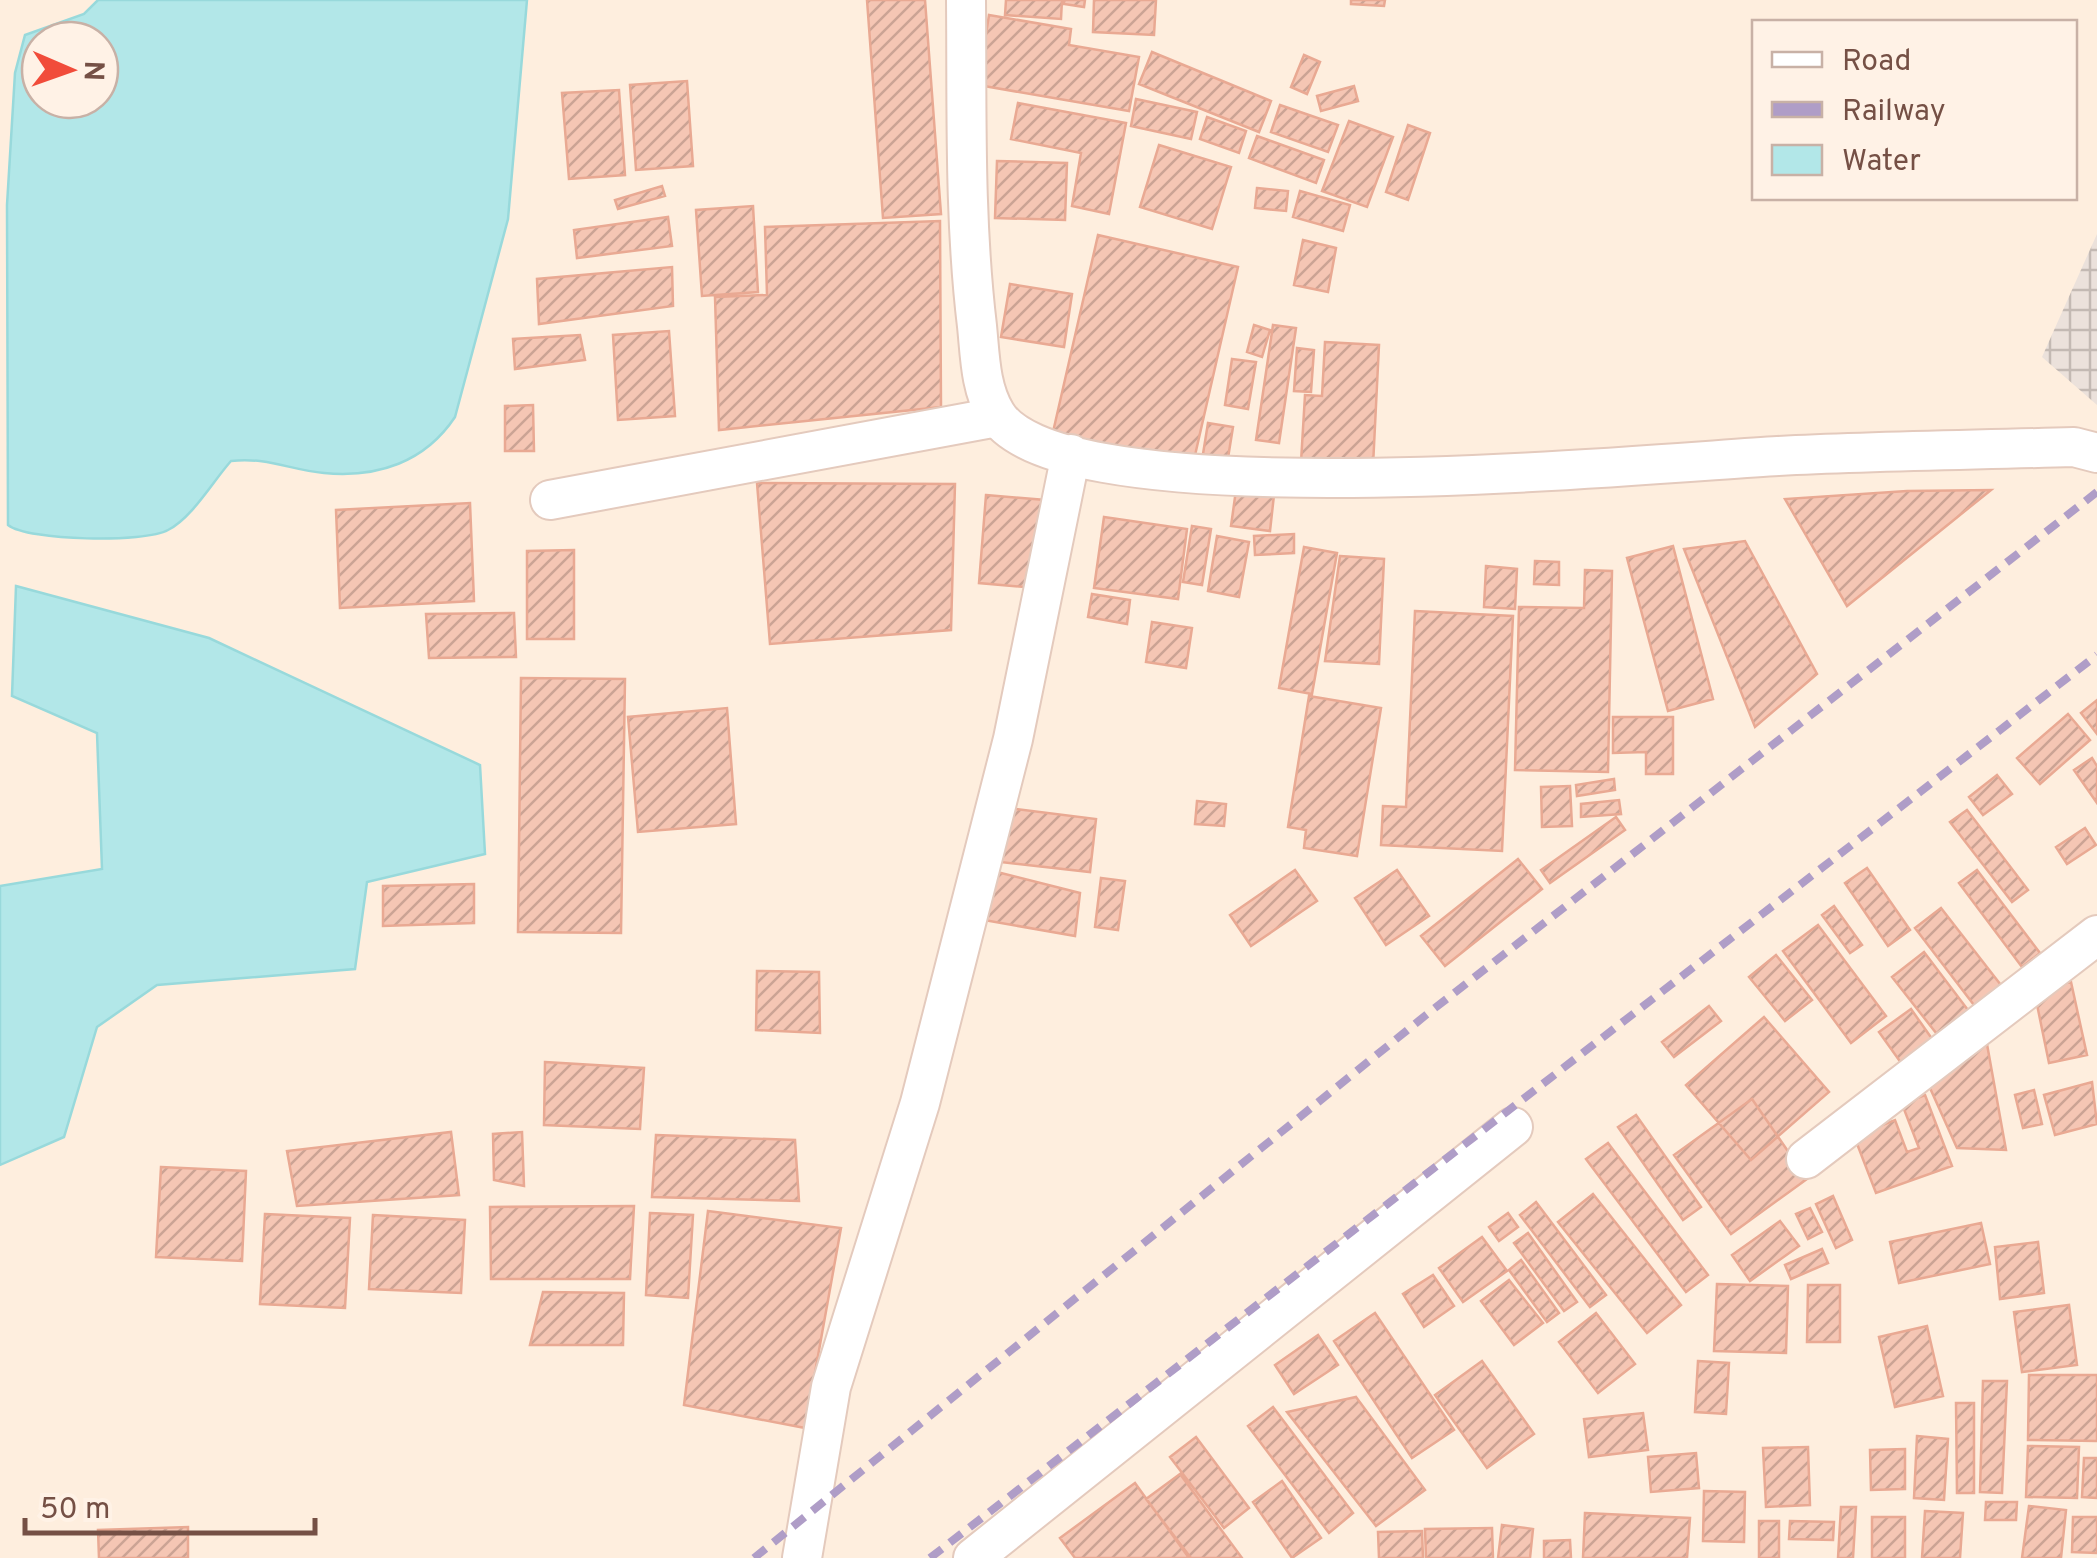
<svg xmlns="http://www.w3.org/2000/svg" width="2097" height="1558" font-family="Overpass,sans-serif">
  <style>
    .industrial { fill: url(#industrial-grid) }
    .water { fill: #b2e7e8; stroke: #98d9db; stroke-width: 2.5; fill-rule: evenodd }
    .building { fill: url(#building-hatch); stroke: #e9a993; stroke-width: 2.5 }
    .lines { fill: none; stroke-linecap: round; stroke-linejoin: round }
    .minor-casing { stroke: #e4cabd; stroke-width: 42 }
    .minor { stroke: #fff; stroke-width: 38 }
    .rail { stroke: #af9dc7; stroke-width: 8; stroke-dasharray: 15 10; stroke-linecap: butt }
  </style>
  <defs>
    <pattern id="industrial-grid" width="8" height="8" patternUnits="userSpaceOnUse" patternTransform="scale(2.5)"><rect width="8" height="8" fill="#ebe1db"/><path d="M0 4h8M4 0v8" fill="none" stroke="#c3b9b3"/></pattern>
    <pattern id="building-hatch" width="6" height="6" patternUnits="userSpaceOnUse" patternTransform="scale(2.5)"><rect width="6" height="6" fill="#f5c6b4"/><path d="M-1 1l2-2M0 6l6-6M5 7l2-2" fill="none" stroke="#cba394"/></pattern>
  </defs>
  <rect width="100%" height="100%" fill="#feeede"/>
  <path class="industrial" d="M2097 234V405L2042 357Z"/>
  <path class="water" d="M98 0H527L508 219 455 417C425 462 378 478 324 473 290 470 268 457 231 461 213 481 192 518 168 530 145 543 28 541 8 525L7 205 15 73 25 35 84 14ZM40 40H100V100H40Z
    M16 586 209 638 480 765 485 854 367 882 355 969 157 985 97 1027 64 1137 0 1165V886L102 869 97 733 12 696Z"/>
  <path class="building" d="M867 0H925L941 214 883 218Z
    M1006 0H1062L1061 19 1005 15Z
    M1064 0H1085L1084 7 1064 4Z
    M1094 0H1156L1154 35 1093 32Z
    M1351 0H1385L1384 6 1351 4Z
    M989 15 1071 29 1069 45 1139 57 1129 111 978 85Z
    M1152 52 1271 101 1259 132 1139 84Z
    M1304 55 1320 62 1307 94 1291 87Z
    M687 81 693 166 636 170 630 85Z
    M1354 86 1358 101 1321 111 1317 96Z
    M619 90 625 175 569 179 562 93Z
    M1136 99 1197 112 1191 139 1131 126Z
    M1018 103 1126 123 1109 214 1072 206 1081 153 1011 139Z
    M1280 105 1338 125 1328 152 1271 132Z
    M1207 117 1246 131 1239 153 1200 139Z
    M1349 121 1393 137 1367 207 1322 191Z
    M1408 125 1430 133 1408 200 1386 192Z
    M1257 136 1324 160 1316 183 1249 158Z
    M1159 145 1231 167 1212 229 1140 207Z
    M997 161 1067 163 1065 220 995 218Z
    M662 186 665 196 618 209 615 200Z
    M1257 188 1288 191 1286 211 1255 208Z
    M1300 191 1350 205 1343 231 1293 217Z
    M753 206 758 292 702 296 696 210Z
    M668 217 672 246 577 258 574 230Z
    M940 221 941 407 719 430 715 297 767 295 765 227Z
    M1098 235 1238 267 1193 464 1053 432Z
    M1303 240 1336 248 1328 292 1294 285Z
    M672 267 673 306 539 324 537 279Z
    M1010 284 1072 294 1064 347 1001 337Z
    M1254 325 1270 330 1262 357 1247 352Z
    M1273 325 1296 328 1279 443 1256 440Z
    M669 331 675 416 618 420 613 335Z
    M580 335 585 360 515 369 513 339Z
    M1325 342 1379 345 1373 466 1301 462 1305 395 1322 396Z
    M1297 348 1314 350 1311 392 1294 391Z
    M1232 359 1256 362 1248 409 1225 405Z
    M533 405 534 451H505V406Z
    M1208 423 1233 427 1228 458 1203 454Z
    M757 483 955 484 951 630 770 644Z
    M1236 490 1274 495 1270 531 1231 526Z
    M1991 490 1847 606 1785 499 1907 491Z
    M986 495 1045 500 1036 588 979 583Z
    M470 503 474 601 340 608 336 510Z
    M1104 517 1187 529 1178 599 1094 588Z
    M1192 526 1211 529 1202 585 1183 582Z
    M1294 534V553L1255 555 1254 536Z
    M1217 536 1249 542 1239 597 1208 591Z
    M1745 541 1817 674 1755 727 1684 549Z
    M1673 546 1713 699 1668 711 1627 558Z
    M1304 547 1337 553 1312 694 1279 688Z
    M574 550V639H527V551Z
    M1340 556 1384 559 1379 664 1325 661Z
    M1535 561 1559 562V585L1534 584Z
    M1486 566 1517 569 1515 609 1484 607Z
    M1585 570 1612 571 1608 772 1515 770 1519 607 1584 608Z
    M1092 594 1130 600 1127 624 1088 617Z
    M1415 611 1513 616 1502 851 1381 845 1383 806 1406 807Z
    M514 613 516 657 429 658 426 614Z
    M1152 622 1192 628 1186 668 1146 662Z
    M521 678 625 679 621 933 518 932Z
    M1309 696 1381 708 1357 856 1304 848 1306 830 1288 827Z
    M2097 700V734L2081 713Z
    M727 708 736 824 638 832 628 717Z
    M2068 714 2090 740 2040 784 2017 758Z
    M1613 717H1673V774H1646V752L1613 753Z
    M2092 758 2097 766V803L2074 770Z
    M1997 775 2012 794 1983 815 1969 797Z
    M1614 779 1615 790 1577 796 1576 785Z
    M1570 786 1572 826 1542 827 1541 787Z
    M1619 800 1621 814 1581 817V804Z
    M1197 801 1226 804 1224 826 1195 824Z
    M1007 808 1096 819 1090 872 1000 862Z
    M1967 810 2028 890 2012 902 1950 822Z
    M1616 817 1625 830 1550 883 1541 870Z
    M2085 828 2096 845 2067 864 2056 847Z
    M1518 859 1542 889 1445 966 1421 936Z
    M1867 868 1910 930 1888 946 1845 883Z
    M1295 870 1317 901 1251 946 1230 915Z
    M1397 870 1429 916 1386 945 1355 898Z
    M1977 870 2040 953 2022 967 1959 883Z
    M993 871 1080 893 1075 936 984 920Z
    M1101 878 1125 881 1118 930 1095 927Z
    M474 884V923L383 926V886Z
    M1834 906 1862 945 1850 953 1822 915Z
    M1941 908 2004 989 1977 1009 1915 928Z
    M1818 925 1886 1016 1851 1043 1783 951Z
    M1924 952 1971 1014 1940 1038 1892 977Z
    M1776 955 1812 1000 1785 1021 1749 977Z
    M757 971 819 972 820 1033 756 1030Z
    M2071 982 2087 1055 2049 1063 2034 990Z
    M1709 1006 1721 1021 1674 1057 1662 1042Z
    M1911 1009 1935 1043 1904 1067 1879 1032Z
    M1764 1017 1829 1092 1751 1160 1686 1085Z
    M1985 1033 2006 1150 1957 1148 1921 1068Z
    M545 1062 644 1068 640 1129 544 1125Z
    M2092 1082 2097 1124 2055 1135 2044 1095Z
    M2034 1090 2042 1124 2023 1128 2015 1095Z
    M1925 1095 1952 1166 1876 1193 1854 1136 1895 1120 1907 1152 1919 1148 1902 1104Z
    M1752 1099 1807 1179 1731 1234 1674 1155Z
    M1636 1115 1701 1207 1683 1220 1618 1127Z
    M451 1132 459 1195 297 1206 287 1151Z
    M522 1132 524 1186 494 1180 493 1134Z
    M656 1135 795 1140 799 1201 652 1197Z
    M1608 1143 1708 1275 1686 1292 1586 1159Z
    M161 1167 246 1171 242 1261 156 1257Z
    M1593 1194 1681 1305 1647 1333 1558 1222Z
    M1833 1196 1852 1240 1836 1248 1816 1204Z
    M1536 1202 1606 1295 1590 1307 1520 1215Z
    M634 1206 630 1279H491L490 1207Z
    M1810 1208 1822 1232 1808 1239 1796 1214Z
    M708 1211 841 1228 805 1428 684 1405Z
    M650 1213 693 1215 688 1298 646 1295Z
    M1508 1213 1518 1227 1499 1241 1489 1227Z
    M265 1214 350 1218 345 1308 260 1304Z
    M373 1215 465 1220 461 1293 369 1289Z
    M1780 1221 1799 1246 1750 1281 1732 1255Z
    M1981 1223 1990 1264 1899 1283 1890 1242Z
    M1528 1233 1577 1302 1564 1311 1514 1243Z
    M1482 1237 1507 1271 1463 1302 1439 1268Z
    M2038 1242 2044 1293 2000 1299 1995 1247Z
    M1822 1249 1828 1263 1791 1279 1785 1265Z
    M1521 1260 1559 1313 1547 1322 1509 1270Z
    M1433 1275 1454 1306 1424 1327 1403 1294Z
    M1509 1280 1543 1323 1514 1345 1481 1301Z
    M1717 1284 1788 1286 1786 1353 1714 1351Z
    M1808 1285H1840V1342H1807Z
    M543 1292 624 1293 623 1345H530Z
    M2069 1305 2077 1365 2022 1372 2014 1312Z
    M1375 1313 1454 1430 1412 1458 1334 1341Z
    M1596 1313 1635 1364 1598 1393 1559 1342Z
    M1927 1326 1943 1396 1895 1407 1879 1337Z
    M1318 1335 1338 1365 1294 1394 1275 1365Z
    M1482 1361 1534 1434 1487 1468 1435 1395Z
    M1698 1361 1729 1363 1726 1414 1695 1412Z
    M2029 1375H2097V1441L2028 1440Z
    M1983 1381H2007L2002 1493 1980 1492Z
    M1356 1397 1425 1490 1376 1526 1287 1412Z
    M1956 1403H1974V1493H1957Z
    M1273 1407 1353 1513 1329 1533 1248 1426Z
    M1643 1413 1648 1450 1589 1457 1584 1419Z
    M1917 1436 1948 1439 1944 1500 1914 1498Z
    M1196 1437 1249 1508 1224 1528 1170 1457Z
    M2028 1446 2079 1447 2077 1498 2026 1497Z
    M1808 1447 1810 1505 1766 1507 1763 1448Z
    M1905 1449V1489L1871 1490 1870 1450Z
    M1696 1453 1699 1488 1651 1492 1648 1457Z
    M2084 1458H2097V1498L2082 1497Z
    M1180 1474 1242 1558H1191L1146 1499Z
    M1282 1481 1321 1538 1292 1558 1253 1502Z
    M1135 1483 1189 1558H1075L1060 1538Z
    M1704 1491 1745 1492 1744 1542 1703 1541Z
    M1986 1502H2017L2016 1520H1985Z
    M2029 1506 2066 1510 2061 1558H2022Z
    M1841 1507H1856L1853 1558H1838Z
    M1925 1511 1963 1513 1960 1558H1922Z
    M1585 1513 1690 1518 1687 1558H1583Z
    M1872 1517H1905V1558H1872Z
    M2073 1517H2097V1553L2072 1552Z
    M1759 1521H1779V1558H1759Z
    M1790 1521 1834 1522 1833 1540 1789 1539Z
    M1502 1525 1533 1529 1530 1558H1498Z
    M188 1527V1558H99L98 1530Z
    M1492 1528 1493 1558H1426L1425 1529Z
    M1422 1531 1423 1558H1379L1378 1532Z
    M1570 1540 1571 1558H1544V1541Z"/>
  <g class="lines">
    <defs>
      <path id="minor" d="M966 0C967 109 964 218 977 326 980 355 980 388 996 414 1060 521 1652 463 1778 456 1877 451 1976 450 2074 447L2097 453
        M550 500 997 417
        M1806 1159 2097 935
        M802 1558 831 1387 920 1103 1013 739 1071 454
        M973 1558 1513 1127"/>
    </defs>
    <use href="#minor" class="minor-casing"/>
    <use href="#minor" class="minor"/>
    <path class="rail" d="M754 1558 1426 1015 2097 492
      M930 1558 2097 655"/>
  </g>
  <rect x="1752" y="20" width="325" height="180" fill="#fff2e6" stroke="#c8b1a6" stroke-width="2.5"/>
  <rect x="1772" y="52" width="50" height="15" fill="#ffffff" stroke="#c8b1a6" stroke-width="2.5"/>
  <text x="1842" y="70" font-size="30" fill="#755045">Road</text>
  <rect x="1772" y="102" width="50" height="15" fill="#af9dc7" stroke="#c8b1a6" stroke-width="2.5"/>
  <text x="1842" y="120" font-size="30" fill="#755045">Railway</text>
  <rect x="1772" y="145" width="50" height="30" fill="#b2e7e8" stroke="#c8b1a6" stroke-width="2.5"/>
  <text x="1842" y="170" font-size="30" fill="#755045">Water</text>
  <g transform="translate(70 70) rotate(92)"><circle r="48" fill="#fff2e6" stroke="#c8b1a6" stroke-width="2.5"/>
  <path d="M0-8L18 38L0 25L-18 38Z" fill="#f14c3a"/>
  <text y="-15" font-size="28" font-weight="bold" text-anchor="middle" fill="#755045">N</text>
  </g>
  <path d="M25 1518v15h290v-15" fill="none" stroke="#755045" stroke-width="5"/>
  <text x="40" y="1518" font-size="30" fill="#755045" stroke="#fff2e6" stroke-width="8" paint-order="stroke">50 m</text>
</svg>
